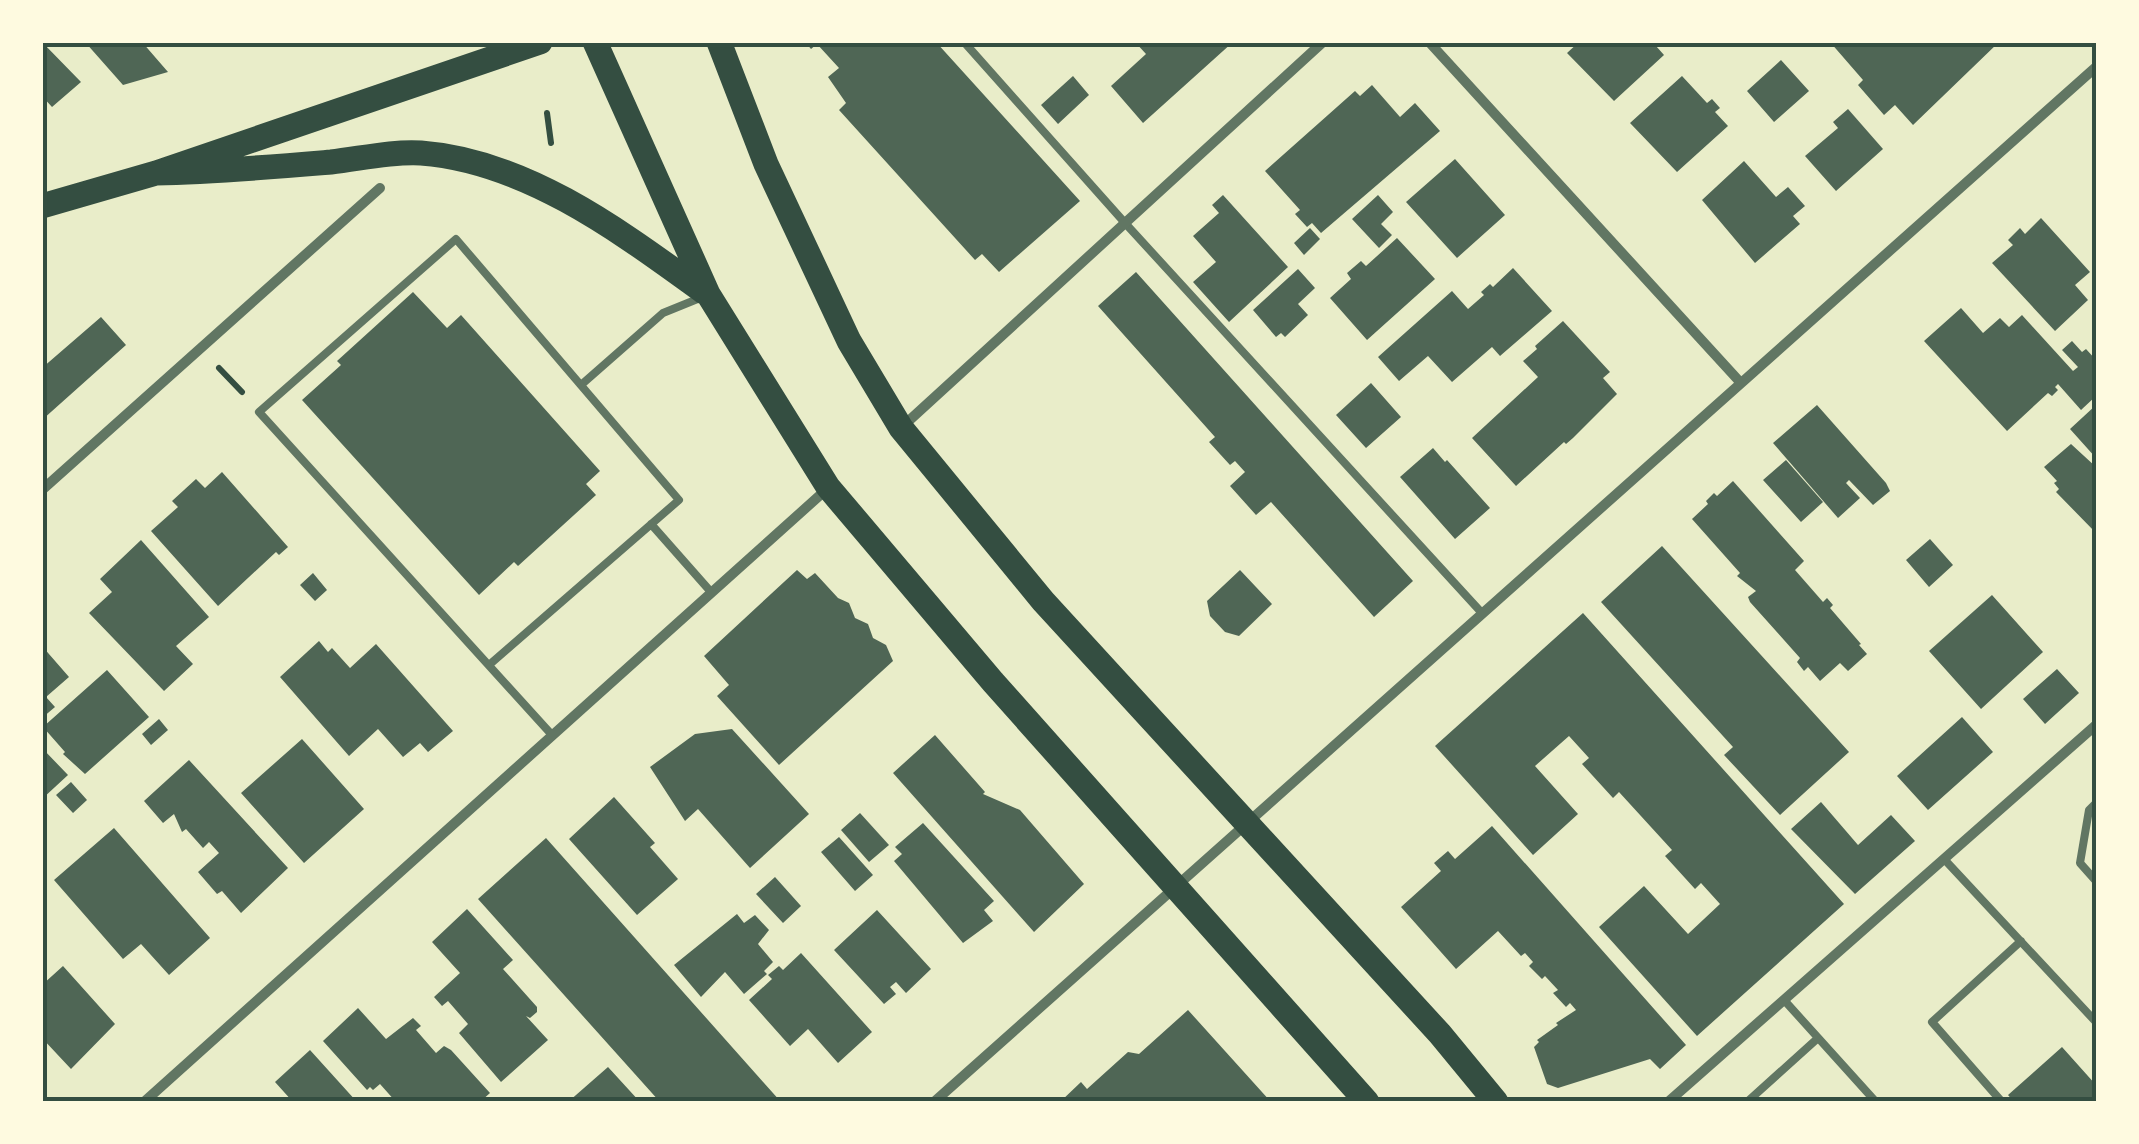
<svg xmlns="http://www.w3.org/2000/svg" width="2139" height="1144" font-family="'Exo 2',sans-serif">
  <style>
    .building { fill: #4f6655 }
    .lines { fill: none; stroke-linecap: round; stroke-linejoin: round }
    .path { stroke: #344e41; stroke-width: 6 }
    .service { stroke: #617663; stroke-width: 8 }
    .minor { stroke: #617663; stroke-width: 10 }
    .primary { stroke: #344e41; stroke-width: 25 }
    .neatline { fill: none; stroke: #344e41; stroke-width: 4 }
  </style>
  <rect width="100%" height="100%" fill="#e9edc9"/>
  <path class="building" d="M42 42 81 82 52 107 42 96Z
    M85 42H142L168 72 123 85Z
    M805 42H936L1080 201 999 272 982 254 975 260 839 110 846 103 828 77 839 68 817 44 811 49Z
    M1135 42H1233L1143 123 1111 86 1146 54Z
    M1579 42H1660L1656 46 1664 55 1614 101 1567 53Z
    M1830 42H1999L1913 125 1895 105 1884 115 1858 85 1863 80Z
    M1781 60 1809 91 1774 122 1747 91Z
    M1073 76 1089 95 1058 124 1041 105Z
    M1682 76 1707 103 1712 99 1720 108 1715 112 1728 126 1677 172 1630 123Z
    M1372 85 1400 117 1415 103 1440 131 1321 233 1312 223 1307 227 1295 214 1300 210 1265 171 1355 91 1360 96Z
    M1848 109 1883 149 1836 191 1805 156 1838 128 1833 122Z
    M1455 159 1505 215 1457 258 1406 202Z
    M1744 161 1776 197 1788 187 1805 206 1793 216 1800 224 1755 263 1702 200Z
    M1223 195 1288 267 1229 322 1193 282 1216 262 1193 236 1219 213 1212 205Z
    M1378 195 1393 212 1381 224 1392 235 1379 248 1352 219Z
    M2041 218 2090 272 2075 285 2088 300 2055 331 1992 263 2013 245 2008 240 2020 228 2025 234Z
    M1310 228 1320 239 1304 255 1294 243Z
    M1397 238 1435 279 1367 340 1330 298 1351 279 1347 273 1361 261 1366 266Z
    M1513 268 1552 311 1500 356 1492 347 1452 382 1428 356 1399 381 1378 357 1452 291 1468 309 1484 295 1481 292 1490 284 1493 287Z
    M1298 269 1315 288 1298 304 1308 315 1285 337 1281 333 1276 337 1253 310Z
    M1136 272 1413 581 1374 617 1271 502 1256 515 1230 486 1245 472 1235 461 1230 465 1209 442 1215 437 1098 306Z
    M413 292 447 328 461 315 600 471 586 484 596 495 518 566 514 562 479 595 302 400 341 365 337 361Z
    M1961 308 1983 333 2000 318 2009 327 2022 315 2073 371 2078 367 2062 350 2072 341 2082 352 2086 349 2096 360V396L2081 410 2058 384 2055 387 2058 390 2052 396 2048 393 2007 431 1924 341Z
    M101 317 126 345 42 420V368Z
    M1563 321 1610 372 1603 378 1617 394 1573 438 1566 444 1564 442 1516 486 1472 438 1538 377 1523 361 1537 349 1535 346Z
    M1371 383 1401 417 1366 448 1336 415Z
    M1817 405 1886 483 1890 491 1873 505 1849 480 1846 483 1860 498 1838 518 1773 443Z
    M2096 405V458L2070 429Z
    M2071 444 2096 467V533L2056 492 2059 489 2054 483 2057 481 2044 467Z
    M1433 448 1445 462 1447 460 1490 508 1455 539 1400 477Z
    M1786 460 1823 502 1801 522 1763 480Z
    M222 472 288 547 279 555 276 552 218 606 151 531 178 507 172 501 196 479 205 488Z
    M1733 481 1804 561 1795 570 1823 602 1827 598 1833 605 1830 608 1861 644 1859 645 1867 654 1848 671 1840 663 1820 681 1808 667 1804 671 1797 662 1800 658 1750 602 1748 597 1756 591 1737 576 1740 573 1692 519 1708 504 1706 501 1714 493 1717 496Z
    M1930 539 1953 565 1929 587 1906 560Z
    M141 540 209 617 176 646 193 664 164 691 89 613 112 592 100 579Z
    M1662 546 1849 752 1780 815 1724 755 1733 747 1601 602Z
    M797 570 807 579 815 573 838 598 849 603 855 618 868 624 873 638 886 645 893 661 779 765 717 696 729 685 704 656Z
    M1240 570 1272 604 1239 636 1225 632 1210 616 1207 601Z
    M313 573 327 590 315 601 300 585Z
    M1992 595 2043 652 1981 709 1929 651Z
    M1583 613 1844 904 1697 1036 1599 927 1644 886 1688 934 1720 904 1701 883 1695 889 1665 856 1672 850 1619 792 1613 798 1582 764 1589 758 1569 736 1535 766 1578 814 1533 855 1435 746Z
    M319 641 328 652 332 648 350 668 376 644 453 731 428 752 420 743 403 757 378 729 349 756 280 677Z
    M42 646 69 677 46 697 55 707 42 718Z
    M2057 669 2079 693 2045 724 2023 699Z
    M107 670 149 717 85 774 63 754 65 752 43 727Z
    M1962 717 1993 752 1928 810 1897 776Z
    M159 719 168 730 151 745 142 734Z
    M732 729 809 814 750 868 698 809 685 821 650 767 695 734Z
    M935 735 985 792 983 794 1020 810 1084 884 1034 932 893 773Z
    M302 739 364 809 304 863 241 793Z
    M42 748 68 775 42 799Z
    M189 760 288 868 241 913 222 891 217 894 198 872 219 853 209 842 203 848 186 829 182 832 174 814 163 823 144 801Z
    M71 782 87 800 73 813 56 795Z
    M614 797 655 843 650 847 678 879 637 915 569 839Z
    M1821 802 1858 845 1891 815 1915 841 1855 894 1791 829Z
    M860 813 889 845 869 862 841 830Z
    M923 823 994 901 984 910 993 921 963 943 894 861 902 854 895 847Z
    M1492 826 1686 1045 1660 1069 1650 1059 1558 1088 1547 1084 1534 1047 1539 1042 1537 1040 1558 1025 1556 1023 1576 1010 1570 1003 1566 1007 1553 993 1558 990 1545 976 1542 979 1529 966 1533 962 1525 953 1521 956 1498 931 1456 969 1401 907 1441 871 1434 863 1448 851 1455 859Z
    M114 828 210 938 169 975 141 944 123 959 54 880Z
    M839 837 873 875 855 891 821 852Z
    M546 838 781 1102H660L478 899Z
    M775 877 801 906 783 923 756 894Z
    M467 909 513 960 503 969 537 1007V1012L530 1018 526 1016 548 1040 501 1082 459 1033 468 1024 448 1001 442 1006 434 997 460 973 432 942Z
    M877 910 931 969 906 993 896 982 890 987 896 994 884 1004 834 950Z
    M737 914 744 923 755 915 769 930 758 944 773 962 764 971 767 974 744 994 725 972 701 997 674 965Z
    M801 953 872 1032 838 1063 808 1029 790 1046 749 1000 772 979 768 975 779 966 783 970Z
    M63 966 115 1024 71 1069 42 1038V985Z
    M358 1008 386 1039 413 1018 421 1026 416 1030 436 1053 444 1046 451 1050 490 1093 480 1102H396L380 1084 373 1090 370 1087 367 1090 323 1041Z
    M1188 1010 1271 1102H1060L1081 1082 1087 1089 1128 1052 1139 1054Z
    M2062 1047 2096 1085V1102H2014L2008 1095Z
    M310 1050 357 1102H293L275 1082Z
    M608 1067 640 1102H568Z"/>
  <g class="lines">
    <path class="path" d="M547 113 551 143
      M219 368 242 392"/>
    <path class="service" d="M964 42 1125 223 1481 612
      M581 385 663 313 700 298
      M651 524 711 592
      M489 665 679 500 456 239 259 412 552 735
      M2096 803 2089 810 2080 863 2096 881
      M1944 859 2096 1022
      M1784 1000 1876 1102
      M1747 1102 1818 1038
      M2002 1102 1932 1022 2021 941"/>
    <path class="minor" d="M1429 42 1740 382
      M902 427 1323 42
      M42 490 380 188
      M144 1102 828 488
      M934 1102 2096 67
      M1668 1102 2096 725"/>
    <path class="primary" d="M595 42 708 294 828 487 993 682 1367 1102
      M719 42 766 164 849 341 901 428 1043 601 1440 1034 1496 1102
      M156 173C215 172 272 167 331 162 359 159 392 151 421 153 527 161 621 232 704 292
      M42 206 156 173 540 42"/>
  </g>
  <rect width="2139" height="1144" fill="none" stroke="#fefae0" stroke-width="90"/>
  <rect x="45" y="45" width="2049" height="1054" class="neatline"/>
</svg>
